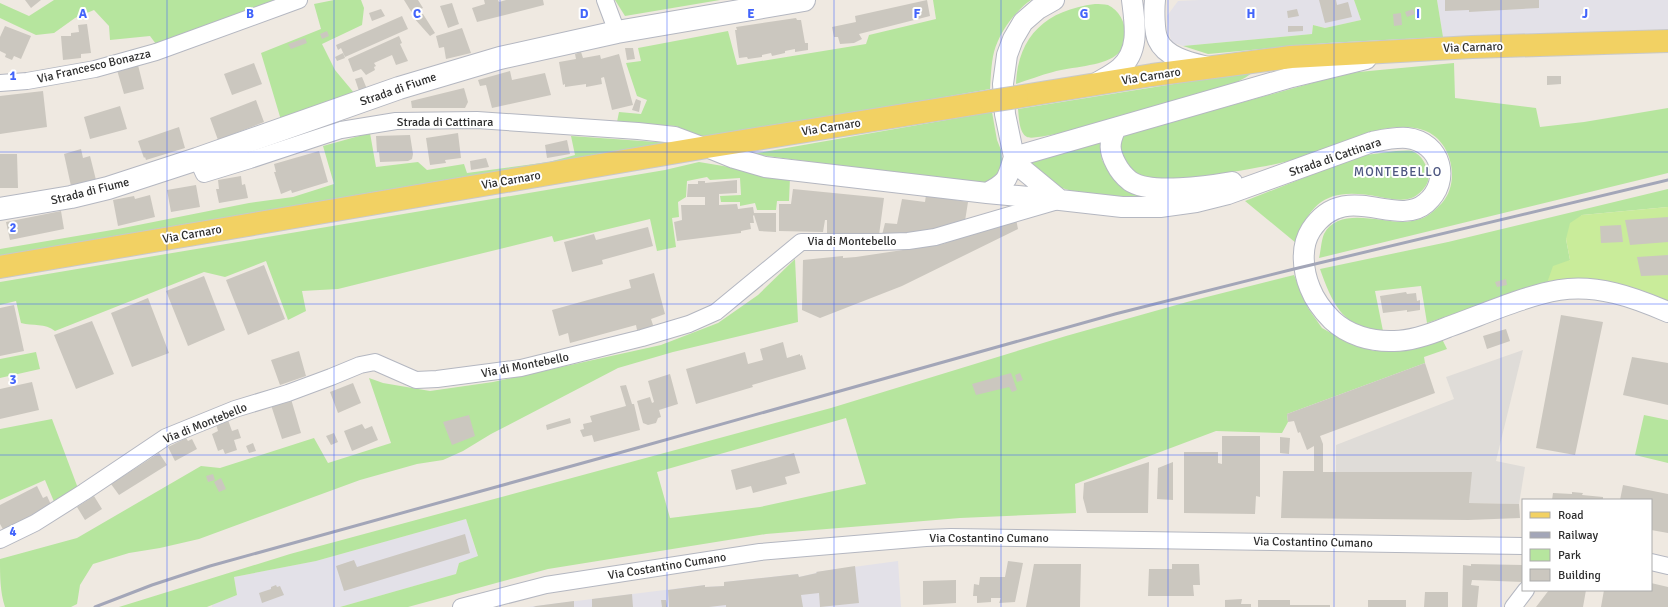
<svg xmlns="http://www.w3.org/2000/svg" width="1668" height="607" font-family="Signika,sans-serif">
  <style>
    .industrial { fill: #e3e1e8 }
    .green { fill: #b6e59e; fill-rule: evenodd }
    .pitch { fill: #c9ec9a }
    .plaza { fill: #dfdcd8 }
    .building { fill: #cbc7bf }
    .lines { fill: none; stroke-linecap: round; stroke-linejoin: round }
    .minor-casing { stroke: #b4b7c1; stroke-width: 18 }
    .tertiary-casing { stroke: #b4b7c1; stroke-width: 22 }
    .secondary-casing { stroke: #b4b7c1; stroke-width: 24 }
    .primary-casing { stroke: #c9c9c9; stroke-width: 24 }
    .minor { stroke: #fff; stroke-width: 16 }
    .tertiary { stroke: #fff; stroke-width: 20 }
    .secondary { stroke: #fff; stroke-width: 22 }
    .primary { stroke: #f2d163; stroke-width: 22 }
    .rail { stroke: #a3a6b8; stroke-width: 3 }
    .primary-bridge-casing { stroke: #c9c9c9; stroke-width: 24; stroke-linecap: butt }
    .primary-bridge { stroke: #f2d163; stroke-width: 22 }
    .grid { fill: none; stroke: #4264fb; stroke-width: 1; stroke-opacity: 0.55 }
    .labels { text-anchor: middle; stroke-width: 4; stroke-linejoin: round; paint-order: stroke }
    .street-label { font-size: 12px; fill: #2e2e2e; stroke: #fff }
    .neighbourhood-label { font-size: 13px; letter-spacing: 1px; fill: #4d5680; stroke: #fff }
    .grid-label { font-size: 13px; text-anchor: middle; font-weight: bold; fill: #4264fb; stroke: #fff; stroke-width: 4; stroke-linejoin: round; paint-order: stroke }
  </style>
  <rect width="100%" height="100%" fill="#efe9e1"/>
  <path class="industrial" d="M1199 0H1354L1361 20 1325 28 1313 25 1312 34 1183 46 1171 42 1167 16 1178 1Z
    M1437 0H1668V29L1443 37Z
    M466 519 478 557 459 563 456 574 340 607H212V605L237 595 234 577 316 561Z
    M898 561 901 607H528L705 585V587L724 586V582L798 574 799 577 816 573V572Z"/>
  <path class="green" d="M54 0H272V3L156 44 150 36 110 40 109 26 94 10 75 18 54 33 36 35 0 18V3L29 16Z
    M334 0H361L364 8 362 25 322 44 335 70 355 94 281 120 261 53 321 29 314 4Z
    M615 0H720L625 16Z
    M933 0H1031C1015 11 999 33 994 52 991 64 991 77 990 89L707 139 676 126 617 122 619 112 641 114 647 100 637 96 626 63 641 61 638 48 728 31 737 65 866 44 869 35 936 19Z
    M1354 0H1437L1443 37 1327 43 1208 54 1183 46 1312 34 1313 25 1325 28 1361 20Z
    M1095 4C1099 4 1104 4 1108 5 1126 13 1133 44 1115 56 1102 66 1070 67 1053 72 1041 75 1028 80 1016 84 1018 35 1047 10 1095 4Z
    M1454 63 1455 98 1536 108 1540 127 1584 122 1668 108V173L1319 258C1321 251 1321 241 1324 234 1338 207 1379 222 1402 222 1409 222 1417 220 1423 218 1429 216 1437 208 1442 203 1461 182 1452 139 1423 130 1407 125 1391 127 1375 131 1347 139 1321 151 1293 160 1267 167 1155 188 1135 174 1126 168 1122 155 1118 146L1120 139 1128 134 1348 73Z
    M1252 73C1248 76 1243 79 1239 81 1218 91 1039 144 1027 137 1019 133 1019 117 1018 109L1236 74Z
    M992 112 997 140 1001 150 1002 160 998 176 983 185 752 154Z
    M370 133 376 167 418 162 427 170 464 164 467 173 549 162 575 155 571 136 671 143 0 259V249L118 229 249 203 293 197 334 184 323 146Z
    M1102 141 1101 153 1102 160 1106 166 1128 191 1145 198C1122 197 1075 196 1056 185 1047 180 1039 171 1032 164L1033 161Z
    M1396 151C1401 151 1407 150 1412 151 1423 155 1430 170 1428 181 1426 188 1419 194 1414 197 1404 202 1391 199 1380 197 1334 188 1311 196 1296 243L1245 201 1321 171 1366 155Z
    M699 162 790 177 789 201H777L776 210H757L755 203 740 206V202H721L720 196 741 195 740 178 710 180 707 177 687 181 686 197 678 202 679 217 672 218 676 247 657 251 650 219 554 242 552 236 338 289 302 291 306 311 288 320 266 261 225 277 204 272 55 331C45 323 33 326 21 323L16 301 0 305V282L665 170Z
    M1668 189V207L1582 215 1566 239 1570 260 1547 283 1427 323 1421 286 1375 291 1383 331C1376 330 1368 329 1361 326 1337 318 1328 291 1320 269L1448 242Z
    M795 259 798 322 673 352 618 368 491 434 463 451 443 460 417 464 360 480 199 539 160 548 129 553 93 564 80 585 77 604 71 607H5C0 592 0 575 0 559L77 538 201 466 220 468 314 438 328 463 391 443 369 378 383 383 430 391 493 382 661 345 718 323 758 295Z
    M1294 275 1308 308 1322 328 1347 342 1374 351 1399 349 1442 339 1447 349 1424 357 1425 363 1287 414 1288 422 1282 433 1216 431 1075 484 1076 513 960 518 766 534 548 569 408 607H340L456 574 459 563 478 556 466 519 316 561 234 577 237 595 207 607H119L290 554 831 408 1066 336 1187 302ZM846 418 866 484 760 507 670 518 657 472Z
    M36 352 40 369 0 378V359Z
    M1644 415 1668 420V463L1635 455Z
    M52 419 79 491 55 504 45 480 0 500V429Z"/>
  <path class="pitch" d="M1668 207V302L1547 283 1553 266 1570 260 1566 239 1570 223 1582 215Z"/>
  <path class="plaza" d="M1523 350 1496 461 1525 467 1519 504 1469 503 1471 472H1336V445L1454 399 1446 377Z"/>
  <path class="building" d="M25 0H41L31 8Z
    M404 0H418L423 8 412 13Z
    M484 0H498L499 2 506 0H543L544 5 477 22 472 8 485 4Z
    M927 0 930 16 859 34 862 39 854 43 840 44 838 37H834L832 27 856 22 855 16Z
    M1319 0H1336L1337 5 1348 2 1352 17 1325 23Z
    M1445 0H1539V8L1469 12V10L1445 11Z
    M452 3 459 24 448 28 440 6Z
    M381 9 385 16 372 21 369 13Z
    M1297 9 1299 16 1288 18 1287 11Z
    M1413 9 1415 14 1407 17 1405 12Z
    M1401 13 1402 25 1394 26 1393 14Z
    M423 14 435 33 430 36 413 17Z
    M402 16 408 29 345 57 341 48 338 50 336 45Z
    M796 18 797 20H801L805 43H808V50L795 52V49L785 51V53L772 56 771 53 762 55V57L748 59 747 57 739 58 735 30H737L736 27Z
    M87 24 91 53 81 54V58L63 60 61 36H71V33L79 32 78 25Z
    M5 26 31 36 21 59 14 56 12 60 5 57 6 54 0 51V37Z
    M1288 26H1303V31L1288 32Z
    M462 28 471 53 446 59 444 47 439 48 436 36Z
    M327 31 329 36 322 39 320 34Z
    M399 36 402 43 400 44 408 61 396 65 392 55 374 63 376 66 374 67 375 70 366 75 361 69 353 72 348 59Z
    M305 38 307 43 291 49 288 44Z
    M625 48H633L635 59 627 60Z
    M581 52 583 58 600 55 601 59 619 54 633 105 612 110 604 77 601 78 602 84 586 87V84L565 87V84L563 85 559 62 576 59 575 54Z
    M343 53 345 58 337 61 335 57Z
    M254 63 262 84 232 95 224 74Z
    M138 65 144 89 124 94 117 70Z
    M510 71 512 80 545 73 551 95 492 108 486 85 480 86 478 80Z
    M1547 76H1561V84L1547 85Z
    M362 77 367 89 359 91 355 79Z
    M464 88 468 102 465 108H412L411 101Z
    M43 91 47 127 0 134V96Z
    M636 99 641 101 639 112 632 110Z
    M256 100 264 122 218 140 210 118Z
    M120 106 127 129 90 139 84 117Z
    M179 127 185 148 146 160 145 157 144 158 138 141Z
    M458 133 461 158 445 160 446 163 430 165 426 138Z
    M410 135 413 154 412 159 408 161 380 162 379 152H377L376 136Z
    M567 140 570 154 547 158 545 145Z
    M81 149 83 158 90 156 96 180 71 186 64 154Z
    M319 151 328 182 292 193 291 190 281 194 274 172H276L274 164Z
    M0 154H17L18 188H0Z
    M486 158 489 167 471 170 470 161Z
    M241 176 242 185 245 184 248 198 219 203 216 189H219L218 180Z
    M737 180V193L719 194V205L737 204 738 209 753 207 754 213H776V232L759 231 754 215 753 216 754 223H750L751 229 741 231V233L677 241 674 222 682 220 681 205H705V197H687L688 184H698V181H705V183Z
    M196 185 200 207 171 212 167 190Z
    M793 189 884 198 879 235 827 234V220H825L823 232 779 231V204H791Z
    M150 195 155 217 118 226 113 200 134 196 135 199Z
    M926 195 968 202 965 221 932 232 882 235 885 223 897 224 902 199 925 202Z
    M61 211 64 229 10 240 6 222Z
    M1668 217V242L1630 245 1625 220Z
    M1016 219 1018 229 902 286 820 318 802 310 803 260 843 256V258L856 257 943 244 999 222Z
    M1621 225 1623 242 1601 243 1600 226Z
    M648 227 653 246 602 260 603 264 572 272 564 242 594 234 596 240Z
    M1668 255V275L1641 276 1637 257Z
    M264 265 285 319 248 335 226 280Z
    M654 273 665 314 651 319 655 331 638 335 636 325 570 343 568 333 559 336 552 310 631 288 629 280Z
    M204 276 225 330 188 346 166 291Z
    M1506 279 1507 285 1497 287 1495 282Z
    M1406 292 1407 294 1416 293 1417 301 1420 300V310L1407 312V310L1383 313 1380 296Z
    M148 298 169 353 132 367 111 313Z
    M14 305 24 351 0 356V308Z
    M1561 315 1603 322 1575 455 1536 448Z
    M92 321 114 374 76 389 54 335Z
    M1506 329 1510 341 1487 349 1483 336Z
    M783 342 787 358 800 354V356L802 355 806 369 752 385 753 387 696 404 686 369 745 352 748 364 763 360 760 349Z
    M299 351 306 376 280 385 271 360Z
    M1632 357 1668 363V405L1623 395Z
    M1425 363 1435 393 1320 436 1323 444V472H1472L1469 503 1519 504 1520 518 1468 520 1281 518 1283 471H1314V446L1307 450 1300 432 1298 433 1294 421 1288 422 1287 414Z
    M1011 373 1017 390 1012 392 1009 387 976 395 972 384Z
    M1020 373 1023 380 1017 382 1015 375Z
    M670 374 678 404 659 410 661 417 658 418 656 423 648 425 643 423 637 401 650 397 652 403 654 402 648 381Z
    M32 382 39 410 0 419V389Z
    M353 383 361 403 338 413 330 392Z
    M626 385 632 404H634L640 430 594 442 592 435 583 437 580 430 584 429 583 424 592 422 590 416 626 406 620 386Z
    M291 399 301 433 282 439 271 405Z
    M469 415 475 436 452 445 443 422Z
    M570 418 571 423 547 430 546 425Z
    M228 420 232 431 238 429 241 438 234 440 237 450 225 454 223 449 218 451 212 434 218 431 216 424Z
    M362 424 365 429 372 426 378 440 352 451 344 431Z
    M334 433 338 442 331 445 326 436Z
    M1222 436H1260V497L1256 496 1255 514 1184 513V452H1218V463L1222 464Z
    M1280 437 1290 438 1289 454 1280 453Z
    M186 438 188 441 192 439 197 449 175 461 168 447Z
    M253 443 256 451 249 453 246 446Z
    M159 453 167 465 119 495 111 484Z
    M794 453 800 473 785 477 787 484 753 493 751 486 736 490 731 470Z
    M1149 462 1148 513H1087L1083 498 1084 483Z
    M1173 462V500L1157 499 1158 468Z
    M213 474 215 480 208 482 206 476Z
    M221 478 226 489 219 492 214 482Z
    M1623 485 1668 494V533L1651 530V500H1620Z
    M37 486 43 498 47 496 53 509 5 533 0 524V505Z
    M1572 492 1583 493 1582 495 1603 497V500H1552L1553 493 1572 494Z
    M94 496 102 509 85 520 77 507Z
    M465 534 470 553 344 591 336 566 354 560 357 567Z
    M1008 561 1023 563 1015 602 999 603 1001 598H991V602L977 603V596H973L974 584 979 585 980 577H1005Z
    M1034 564H1081L1080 607H1026Z
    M1172 564H1199L1200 585H1193L1194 596H1148L1149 569H1172Z
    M1471 564 1523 565V582L1472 580 1471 585 1479 586 1477 607H1462L1463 565 1471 566Z
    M855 566 859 603 820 607 819 593 801 595 803 607H726V605L709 607H669L668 590 705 585V587L724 586V582L798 574 799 577 817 573 816 572Z
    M956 580V603L923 605V581Z
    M1651 583 1668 587V607H1601L1604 590H1651Z
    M276 585 277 587 280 586 284 595 262 603 259 593 271 589V587Z
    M1549 590H1586L1583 607H1536Z
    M1425 592H1448V607H1424Z
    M632 594 633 607H592V599Z
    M1242 599 1241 604H1251V607H1225V600Z
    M661 600H666L667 607H662Z
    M1258 600H1290V605H1330V607H1258Z
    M1368 600H1406V607H1368Z
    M574 601V607H533L536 606Z"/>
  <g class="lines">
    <defs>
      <path id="minor" d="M605 0 617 32
        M0 83 27 81 95 69 156 52 299 0
        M197 159 204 174 250 160 341 130 396 121 477 120 638 131 675 135 707 147
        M0 540 35 523 84 492 166 437 235 409 288 393 331 377 360 365 375 362 416 380 437 379 521 368 642 338 689 324 716 312 801 242H878L908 241 935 237 1054 202
        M1651 562 1668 566
        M461 607 546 585 760 552 926 538 951 537 1523 546
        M1513 607 1526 590"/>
      <path id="tertiary" d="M1054 0 1038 9 1023 22 1013 39 1007 55 1003 84 1005 114 1014 157 1020 167 1060 200 1122 207H1160L1196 202 1228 194 1372 142C1382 140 1395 137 1407 138 1441 142 1452 181 1426 203 1396 229 1345 178 1311 230 1300 247 1303 271 1310 288 1315 301 1323 311 1332 320 1348 335 1371 342 1394 341 1412 341 1431 334 1448 327 1482 315 1524 296 1559 290 1597 284 1633 297 1668 312
        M1155 0C1154 9 1154 32 1158 40 1166 58 1192 63 1208 67
        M1095 84C1103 79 1113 74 1120 68 1140 51 1135 24 1132 0
        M1115 130C1109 143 1109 151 1116 164 1119 170 1125 177 1130 181 1150 195 1209 186 1232 182
        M707 147 734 158 765 167 987 193 1060 200
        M987 193C1008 182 1007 180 1014 157L1292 77 1366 59"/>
      <path id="secondary" d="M0 209 71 197 108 188 197 159 399 88 500 58 617 32 804 0"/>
      <path id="primary" d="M1017 97 1152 75 1291 57 1472 47 1668 41
        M0 267 707 147 991 101"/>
    </defs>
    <use href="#minor" class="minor-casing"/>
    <use href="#tertiary" class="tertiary-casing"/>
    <use href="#secondary" class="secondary-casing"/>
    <use href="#primary" class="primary-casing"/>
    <use href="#minor" class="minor"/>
    <use href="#tertiary" class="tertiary"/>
    <use href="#secondary" class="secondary"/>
    <use href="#primary" class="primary"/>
    <path class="rail" d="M95 607 152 585 210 566 608 456 1115 314 1294 269 1668 180"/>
    <defs>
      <path id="primary-bridge" d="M991 101 1017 97"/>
    </defs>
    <use href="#primary-bridge" class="primary-bridge-casing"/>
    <use href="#primary-bridge" class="primary-bridge"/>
  </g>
  <path class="grid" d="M167 0V607M334 0V607M500 0V607M667 0V607M834 0V607M1001 0V607M1168 0V607M1334 0V607M1501 0V607M0 152H1668M0 304H1668M0 455H1668"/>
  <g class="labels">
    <g class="street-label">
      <text transform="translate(1473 47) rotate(-2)" y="4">Via Carnaro</text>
      <text transform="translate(94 66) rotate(-13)" y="4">Via Francesco Bonazza</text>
      <text transform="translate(1151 76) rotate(-9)" y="4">Via Carnaro</text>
      <text transform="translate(398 89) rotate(-19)" y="4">Strada di Fiume</text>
      <text x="445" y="126">Strada di Cattinara</text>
      <text transform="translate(831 127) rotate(-9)" y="4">Via Carnaro</text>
      <text transform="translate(1335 157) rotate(-19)" y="4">Strada di Cattinara</text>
      <text transform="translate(511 180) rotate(-10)" y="4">Via Carnaro</text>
      <text transform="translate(90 191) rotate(-14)" y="4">Strada di Fiume</text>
      <text transform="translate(192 234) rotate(-10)" y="4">Via Carnaro</text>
      <text x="852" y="245">Via di Montebello</text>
      <text transform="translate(525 365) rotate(-11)" y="4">Via di Montebello</text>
      <text transform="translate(205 423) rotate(-22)" y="4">Via di Montebello</text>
      <text x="989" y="542">Via Costantino Cumano</text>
      <text transform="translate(1313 542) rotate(1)" y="4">Via Costantino Cumano</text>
      <text transform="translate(667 566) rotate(-9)" y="4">Via Costantino Cumano</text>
    </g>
    <g class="neighbourhood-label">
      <text x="1398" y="176">MONTEBELLO</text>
    </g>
  </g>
  <g class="grid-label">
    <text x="83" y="18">A</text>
    <text x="250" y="18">B</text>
    <text x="417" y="18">C</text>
    <text x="584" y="18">D</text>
    <text x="751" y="18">E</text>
    <text x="917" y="18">F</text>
    <text x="1084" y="18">G</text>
    <text x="1251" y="18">H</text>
    <text x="1418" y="18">I</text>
    <text x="1585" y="18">J</text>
    <text x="13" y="80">1</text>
    <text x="13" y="232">2</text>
    <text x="13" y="384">3</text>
    <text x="13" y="536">4</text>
  </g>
  <rect x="1522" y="499" width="130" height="92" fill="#ffffff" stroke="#ababab"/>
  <rect x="1530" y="512" width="20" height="6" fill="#f2d163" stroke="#ababab"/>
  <text x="1558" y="519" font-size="12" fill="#2e2e2e">Road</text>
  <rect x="1530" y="532" width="20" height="6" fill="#a3a6b8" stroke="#ababab"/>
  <text x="1558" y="539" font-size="12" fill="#2e2e2e">Railway</text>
  <rect x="1530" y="549" width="20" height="12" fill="#b6e59e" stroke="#ababab"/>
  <text x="1558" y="559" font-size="12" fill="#2e2e2e">Park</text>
  <rect x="1530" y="569" width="20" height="12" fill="#cbc7bf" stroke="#ababab"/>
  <text x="1558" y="579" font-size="12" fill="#2e2e2e">Building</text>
</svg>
